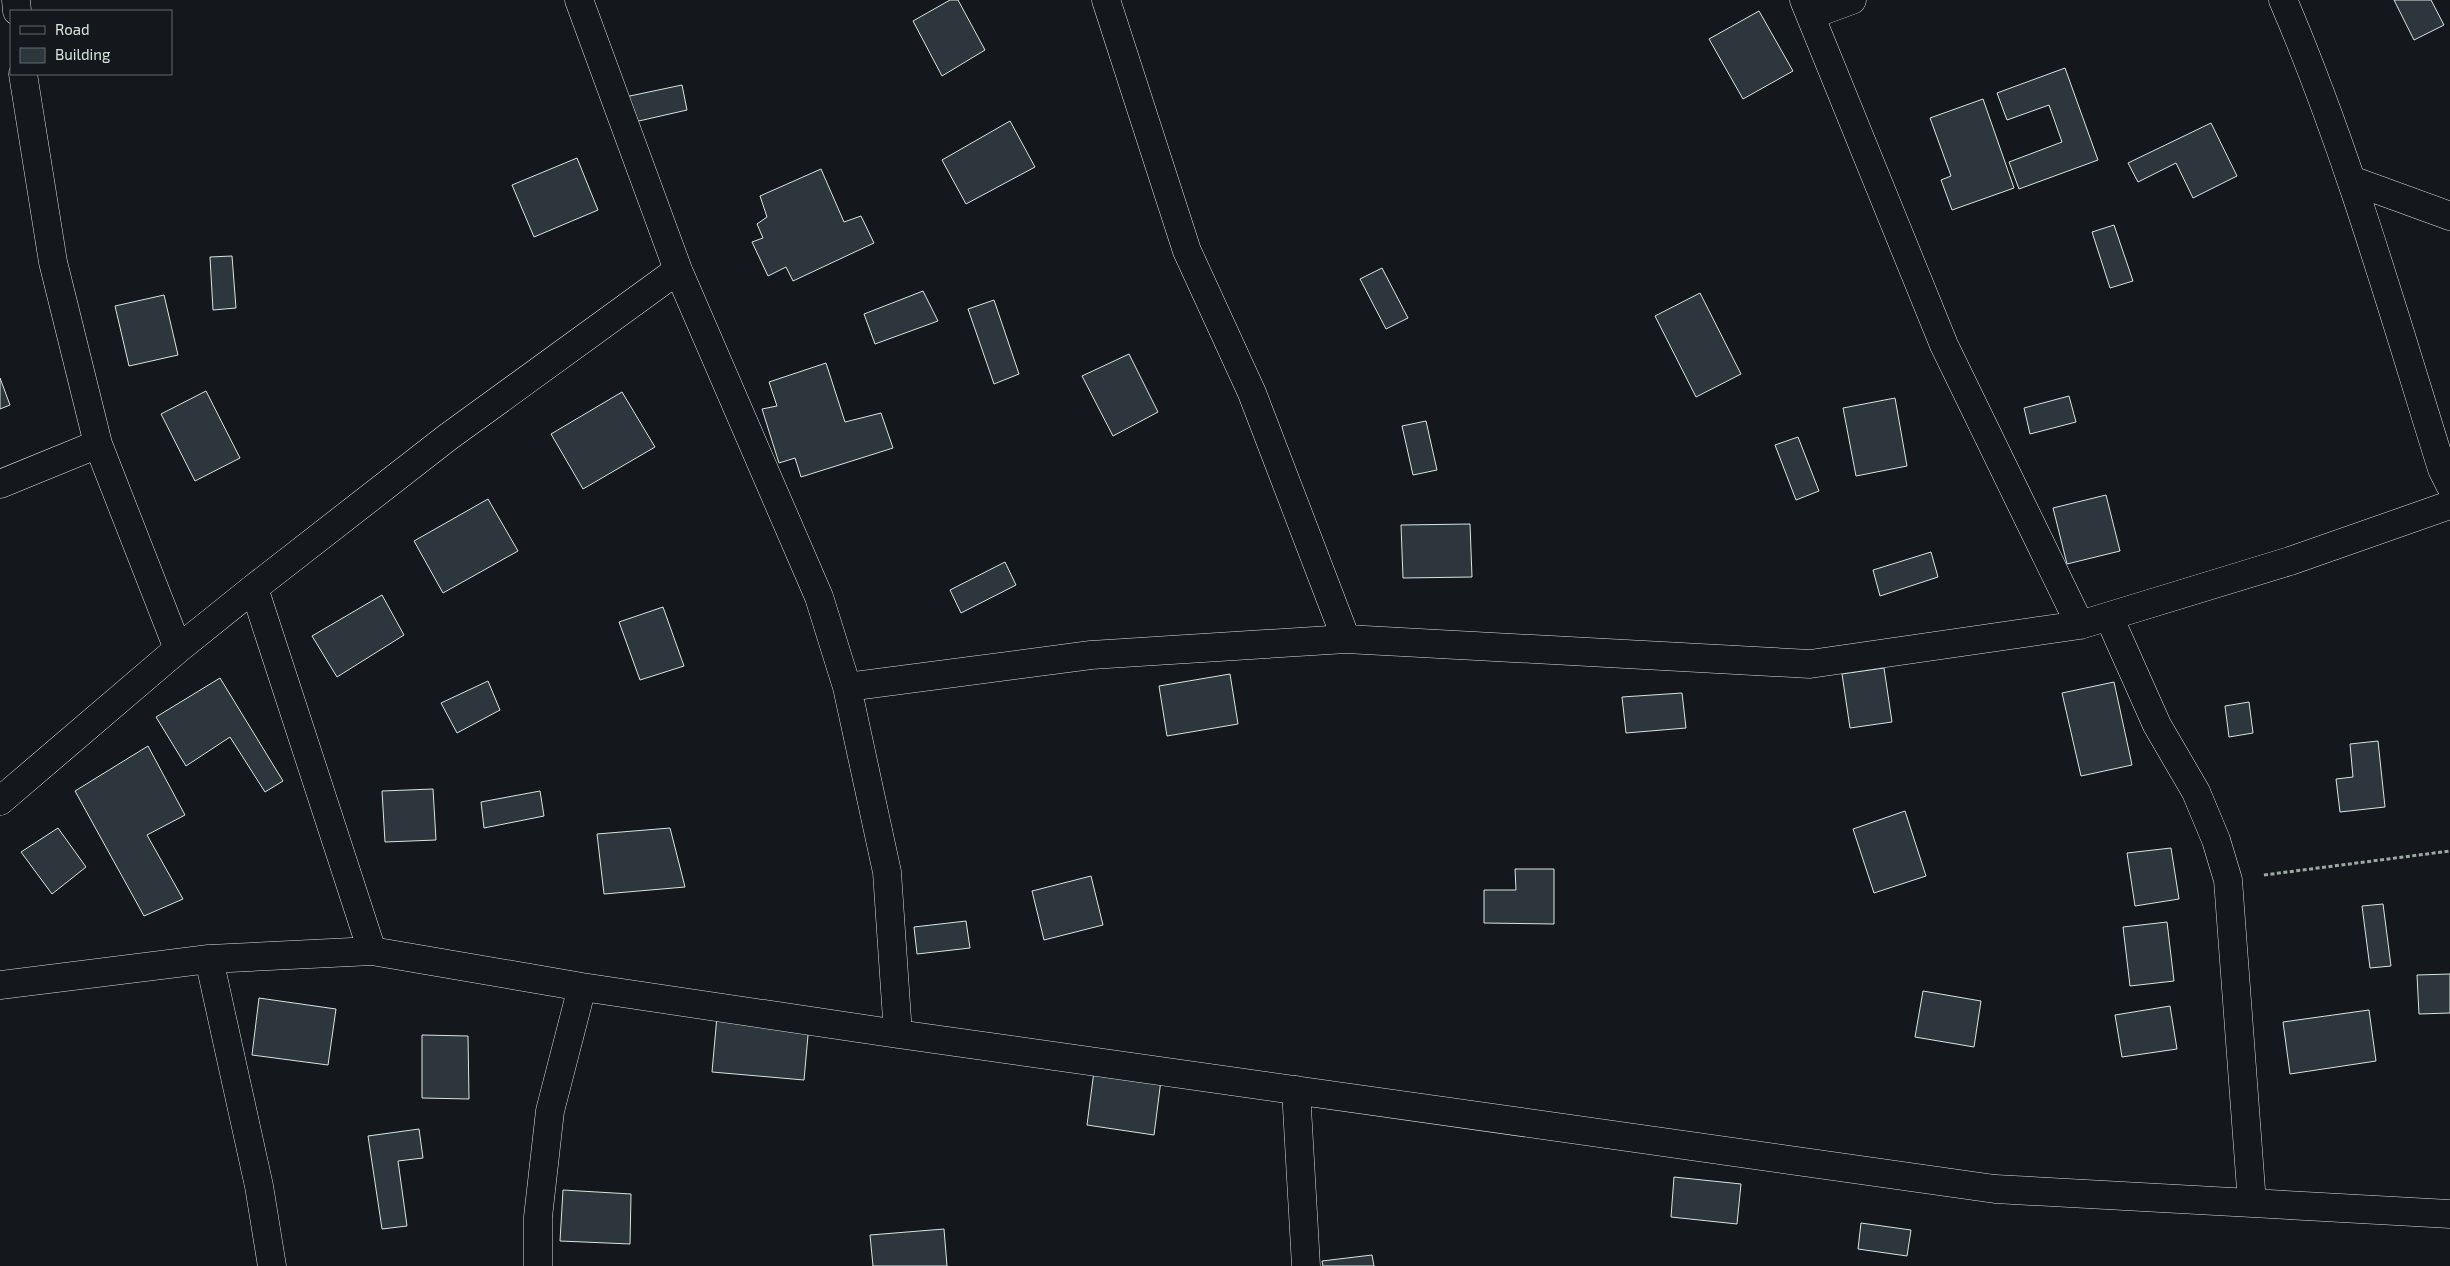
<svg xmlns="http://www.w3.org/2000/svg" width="2450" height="1266" font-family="'Exo 2',sans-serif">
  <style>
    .building { fill: #2c363c; stroke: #d8e6dc }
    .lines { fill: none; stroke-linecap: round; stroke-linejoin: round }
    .minor-casing { stroke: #d8e6dc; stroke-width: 29 }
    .path { stroke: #9da8a2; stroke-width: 3; stroke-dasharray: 4 2.5; stroke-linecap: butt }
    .minor { stroke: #14181c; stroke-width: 28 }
  </style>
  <rect width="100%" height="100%" fill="#14181c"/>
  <path class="building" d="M950 0H958L985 50 942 76 913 21Z
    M2394 0H2431L2444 25 2414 40Z
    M1759 11 1793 71 1743 99 1709 39Z
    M2065 68 2098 160 2019 189 2009 162 2062 142 2049 105 2007 120 1997 93Z
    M682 85 687 110 630 123 625 97Z
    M1983 99 2014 188 1952 210 1941 180 1951 176 1930 118Z
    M1010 121 1035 167 966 204 942 160Z
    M2211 123 2237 176 2193 198 2176 163 2138 182 2128 163Z
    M577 158 598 210 534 237 512 185Z
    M821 169 844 222 861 216 874 243 793 281 786 267 768 276 752 242 763 238 757 224 767 217 760 196Z
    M2114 225 2133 281 2110 288 2092 232Z
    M232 256 236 308 213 310 210 257Z
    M1382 268 1408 318 1386 329 1360 279Z
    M923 291 938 321 875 344 864 314Z
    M1700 293 1741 374 1696 397 1655 316Z
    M164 295 178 355 129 366 115 306Z
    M994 300 1019 374 994 384 968 309Z
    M1129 354 1158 412 1113 436 1082 376Z
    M826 363 845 422 881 413 893 448 801 477 795 458 779 463 762 409 777 406 769 382Z
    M0 378 10 405 0 409Z
    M206 391 240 458 195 481 161 414Z
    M622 392 655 447 583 489 551 434Z
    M2069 396 2076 422 2030 434 2024 408Z
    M1895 398 1907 466 1856 476 1843 408Z
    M1426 421 1437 470 1413 475 1402 426Z
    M1798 437 1819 491 1796 500 1775 445Z
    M2106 495 2120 551 2067 564 2053 508Z
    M488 499 518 551 443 593 414 541Z
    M1470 524 1472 577 1403 578 1401 525Z
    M1931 552 1938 577 1880 596 1873 570Z
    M1005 562 1016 585 961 613 950 590Z
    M382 595 404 635 337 677 312 636Z
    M663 607 684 666 640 680 619 622Z
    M1884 668 1892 722 1850 728 1842 674Z
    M1230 674 1238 724 1167 736 1159 686Z
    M220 678 283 781 265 792 230 737 186 766 156 717Z
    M488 681 500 710 457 733 441 703Z
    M2114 682 2132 765 2081 776 2062 693Z
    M1682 693 1686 728 1626 733 1622 697Z
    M2249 702 2253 733 2229 737 2225 706Z
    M2378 741 2385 807 2340 812 2336 779 2353 777 2350 744Z
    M148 746 185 815 147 835 183 899 144 916 75 791Z
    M433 789 436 840 385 842 382 791Z
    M540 791 544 816 484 828 481 802Z
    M1905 811 1926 876 1874 893 1853 829Z
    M58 828 86 867 52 894 21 852Z
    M670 828 685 887 604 894 597 834Z
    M2171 848 2179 899 2135 906 2127 853Z
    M1515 869H1554V924L1484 923V890H1516Z
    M1091 876 1103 925 1044 940 1032 891Z
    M2383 904 2391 966 2370 968 2362 906Z
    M966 921 970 948 917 954 914 927Z
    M2167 922 2174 981 2130 986 2123 927Z
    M2450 974V1013L2419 1014 2417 975Z
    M1923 991 1981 1001 1974 1047 1915 1037Z
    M259 998 336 1009 328 1065 252 1055Z
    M2170 1006 2177 1049 2122 1057 2115 1015Z
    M2369 1010 2376 1061 2290 1074 2283 1022Z
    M717 1016 809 1024 804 1080 712 1072Z
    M422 1035 468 1036 469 1099 422 1098Z
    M1094 1071 1161 1080 1154 1135 1087 1125Z
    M419 1129 423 1158 398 1161 407 1226 382 1229 368 1136Z
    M1674 1177 1741 1184 1737 1224 1671 1217Z
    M563 1190 631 1194 630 1244 560 1241Z
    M1861 1223 1911 1230 1907 1256 1858 1249Z
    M944 1229 947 1266H873L870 1235Z
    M1372 1255 1374 1266H1323L1322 1261Z"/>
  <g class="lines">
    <defs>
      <path id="minor" d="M16 0 17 11
        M579 0 678 270 819 597 847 687 887 872 898 1034
        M1106 0 1187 251 1252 393 1346 639
        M1804 0 1944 345 2080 625
        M2283 0C2348 152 2393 312 2442 469L2450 485
        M1811 15 1852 0
        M23 74 53 262 98 444 178 649
        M2351 180 2450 216
        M0 484 98 444
        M254 588 372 951
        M2109 617 2157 725 2196 792 2216 840 2228 880 2252 1203
        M847 687 1091 655 1346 639 1810 664 2080 625 2290 561 2450 505
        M0 801 178 649 254 588 448 437 678 270
        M209 959 259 1186 272 1266
        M0 985 209 959 372 951 582 987 898 1034 1995 1189 2450 1214
        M1296 1090 1306 1266
        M538 1266V1217L550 1111 582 987"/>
    </defs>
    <use href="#minor" class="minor-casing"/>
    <path class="path" d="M2264 875 2450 851"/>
    <use href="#minor" class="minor"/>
  </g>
  <rect x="10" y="10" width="162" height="65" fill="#14181c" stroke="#626a69"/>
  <rect x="20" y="26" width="25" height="8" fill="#14181c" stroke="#626a69"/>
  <text x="55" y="35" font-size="15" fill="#d8e6dc">Road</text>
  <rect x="20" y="48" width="25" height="15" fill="#2c363c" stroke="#626a69"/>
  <text x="55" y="60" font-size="15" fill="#d8e6dc">Building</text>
</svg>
